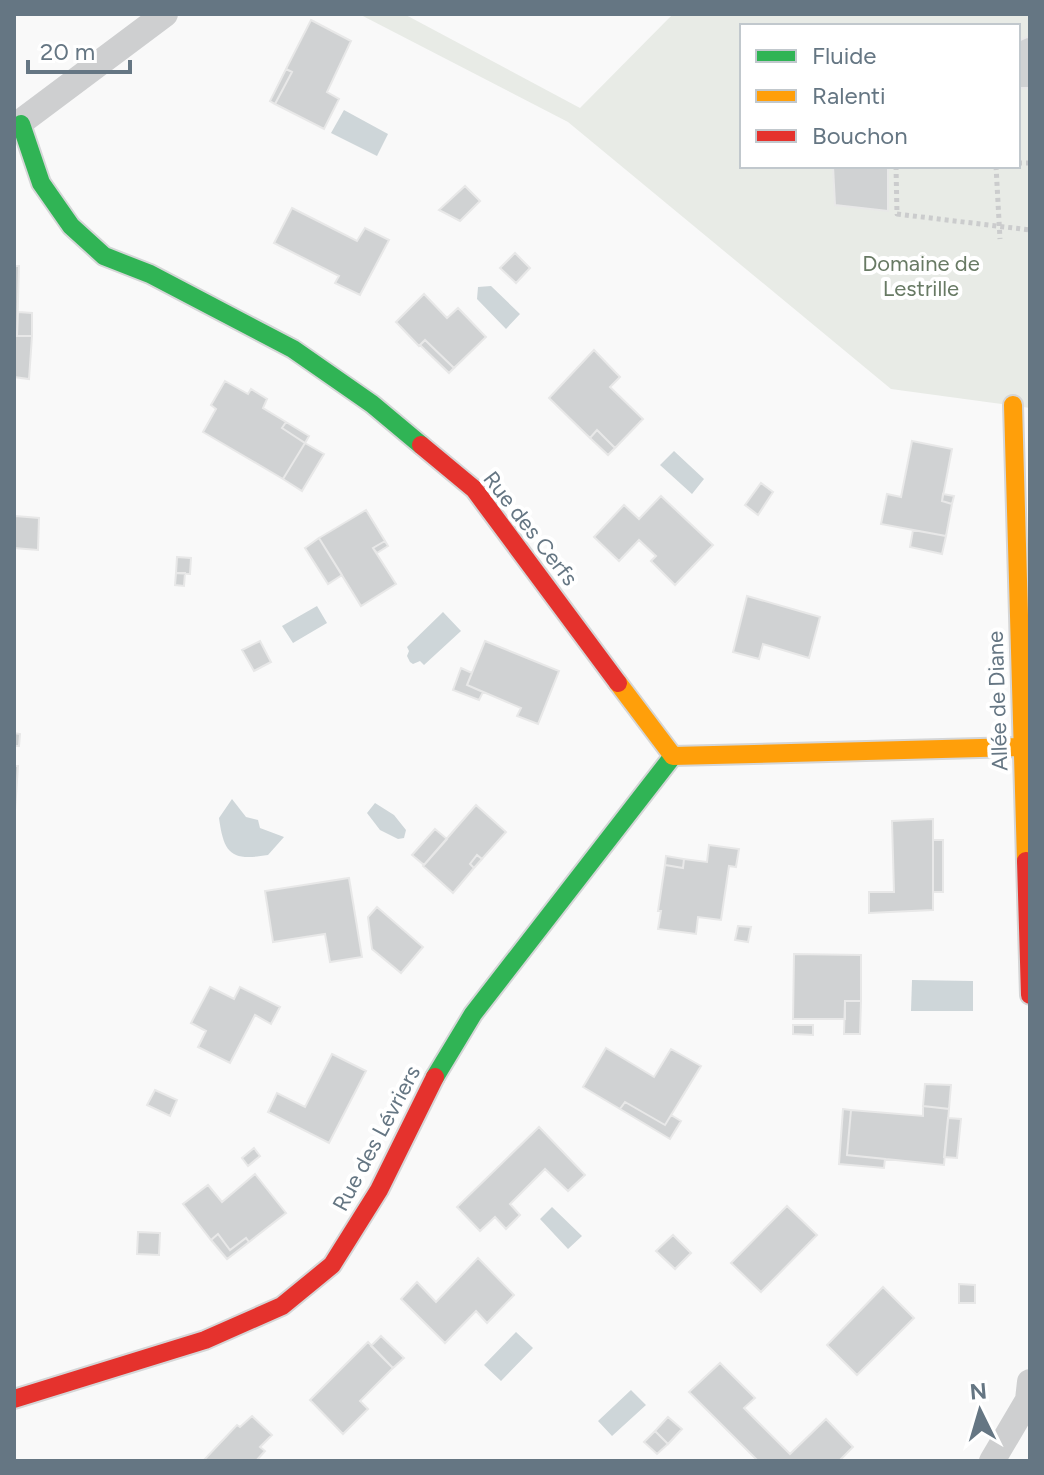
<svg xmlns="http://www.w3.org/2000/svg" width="1044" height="1475" font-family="Figtree,sans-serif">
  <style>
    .green { fill: #e8ebe6; fill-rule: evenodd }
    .water { fill: #ced6d9 }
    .building { fill: #d0d2d3; stroke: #e8e8e8; stroke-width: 2 }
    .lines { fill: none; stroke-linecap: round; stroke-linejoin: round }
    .fast-casing { stroke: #d5d6d7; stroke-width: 22 }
    .slow-casing { stroke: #d5d6d7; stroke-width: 22 }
    .jam-casing { stroke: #d5d6d7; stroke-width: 22 }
    .path { stroke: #cbcccd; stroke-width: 5; stroke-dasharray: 4 4; stroke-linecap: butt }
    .street { stroke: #cecfd0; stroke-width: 26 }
    .fast { stroke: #30b455; stroke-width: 18 }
    .slow { stroke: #ff9f0a; stroke-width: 18 }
    .jam { stroke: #e5322d; stroke-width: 18 }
    .labels { text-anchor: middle; stroke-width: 8; stroke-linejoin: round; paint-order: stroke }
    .park-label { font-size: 22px; fill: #687a64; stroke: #fff }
    .street-label { font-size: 22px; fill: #657683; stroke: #fff }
  </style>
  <rect width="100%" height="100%" fill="#f9f9f9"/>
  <path class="green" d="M359 14H404L580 108 673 14H1030V408L891 389 568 122ZM742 26H1018V166H742Z"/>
  <path class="water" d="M344 110 388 134 377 156 331 133Z
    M491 286 520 314 506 329 477 299 478 287Z
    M674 451 704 479 692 494 660 465Z
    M317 606 327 623 293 643 282 626Z
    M443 612 461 631 424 665 420 661 413 664 410 662 407 656 409 651 407 647Z
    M232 799 246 817 258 820 260 828 284 837 268 855C232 861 224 855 219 818Z
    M375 803 394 815 406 830 404 838 398 839 380 830 367 813Z
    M912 980 973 981V1011H911Z
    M552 1207 582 1236 568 1249 540 1219Z
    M516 1332 533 1348 501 1381 484 1365Z
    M631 1390 646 1405 612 1436 598 1421Z"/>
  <path class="building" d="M311 20 351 41 327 92 339 99 324 129 275 104 292 72 286 69Z
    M1027 37 1030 38V88H1018V41Z
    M286 69 292 72 275 104 270 101Z
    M833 166H888V211L835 205Z
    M465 186 480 201 460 221 439 210Z
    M292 208 357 241 365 228 389 240 360 295 335 283 339 276 274 243Z
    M515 253 530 268 516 283 500 268Z
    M14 266H19L17 336H32L29 379 14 377Z
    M424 294 447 318 458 308 486 337 454 368 425 340 419 346 396 322Z
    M18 312 32 313V336H17Z
    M425 340 454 368 449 373 420 345Z
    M594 350 620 377 610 387 643 419 615 448 597 430 590 438 549 398Z
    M225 381 248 394 251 389 267 399 263 408 286 422 282 428 305 443 283 479 203 432 216 409 211 405Z
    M286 422 309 436 305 443 282 428Z
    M597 430 615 448 608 455 590 438Z
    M912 441 952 449 942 501 952 504 946 536 881 524 887 494 901 497Z
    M305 443 324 454 302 491 283 479Z
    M761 483 773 492 758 515 745 505Z
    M943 494 954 496 952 504 942 501Z
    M661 496 713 545 675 585 651 561 656 556 639 540 619 561 594 537 624 505 639 519Z
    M366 510 385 541 373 548 396 584 361 606 319 538Z
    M15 516 39 518 38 550 14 548Z
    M913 530 946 536 942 554 910 547Z
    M319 538 342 575 328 584 305 548Z
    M385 541 388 546 377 553 373 548Z
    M177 557 191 558 190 574 176 573Z
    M176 573H185L184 586 175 585Z
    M747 596 820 617 809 658 763 644 759 659 733 652Z
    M260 641 271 662 254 671 242 650Z
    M485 641 559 671 538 724 517 716 521 708 467 685Z
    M461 668 472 673 467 685 483 692 479 700 453 690Z
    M14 733 20 734 19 746H14Z
    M14 766H18L15 810H14Z
    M476 805 506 832 482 859 477 855 470 864 474 868 453 893 423 866Z
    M933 819V910L869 913V892H894L892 821Z
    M435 829 447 839 424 865 412 855Z
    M933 840H943V892H933Z
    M709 845 739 849 736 867 729 866 721 920 698 917 696 934 658 929 661 911H658L665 865 683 868 684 859 707 862Z
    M477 855 482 859 474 868 470 864Z
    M666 856 684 859 683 868 665 865Z
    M349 878 362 957 330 962 325 934 273 942 265 891Z
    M377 907 423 947 401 973 372 949 368 917Z
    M738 926 751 927 748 942 735 940Z
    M794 954 861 955V1001H845V1019H793Z
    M210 987 234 999 240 987 280 1007 271 1024 255 1015 230 1063 198 1047 206 1031 191 1023Z
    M845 1001H861L860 1034H844Z
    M793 1025H813V1035L793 1034Z
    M606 1048 654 1077 671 1049 701 1066 665 1125 625 1102 620 1109 583 1087Z
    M332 1054 366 1071 329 1143 268 1112 277 1093 305 1107Z
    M925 1084 951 1085 949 1109 923 1106Z
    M155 1090 177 1100 170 1116 147 1105Z
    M625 1102 665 1125 671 1115 681 1121 670 1139 620 1109Z
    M923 1106 949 1109 944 1165 847 1155 851 1110 923 1116Z
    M843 1109 851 1110 847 1155 885 1159 884 1168 839 1164Z
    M948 1118 961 1119 957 1158 944 1157Z
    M539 1127 585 1175 568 1191 545 1169 510 1204 520 1215 506 1229 495 1217 480 1231 457 1207Z
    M254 1148 260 1156 248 1166 242 1158Z
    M255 1174 286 1213 249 1242 246 1238 230 1250 218 1234 211 1240 183 1204 208 1185 222 1202Z
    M787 1206 817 1235 761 1292 731 1263Z
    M138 1232 160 1233 159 1255 137 1254Z
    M218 1234 230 1250 246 1238 249 1242 227 1259 211 1240Z
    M673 1235 691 1253 675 1269 656 1251Z
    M478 1258 514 1295 487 1323 476 1311 445 1343 401 1299 417 1282 436 1302Z
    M959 1284 975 1285V1303H959Z
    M883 1287 914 1318 857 1375 827 1345Z
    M381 1336 404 1358 393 1368 371 1346Z
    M368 1342 393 1368 360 1401 368 1409 343 1434 310 1400Z
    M720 1363 755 1398 744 1408 790 1454 826 1419 853 1447 839 1461H758L689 1392Z
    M252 1416 272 1435 260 1447 265 1451 256 1461H203L237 1425 240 1427Z
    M668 1417 682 1429 668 1444 655 1431Z
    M655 1431 668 1444 657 1454 644 1442Z"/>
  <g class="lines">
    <defs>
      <path id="fast" d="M21 124 41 183 71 226 104 256 150 274 293 349 372 404 421 445
        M435 1077 473 1014 673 756"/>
      <path id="slow" d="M1013 405 1026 861
        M618 683 673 756 1022 747"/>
      <path id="jam" d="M421 445 474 489 618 683
        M1026 861 1030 995
        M14 1399 205 1340 282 1306 332 1265 379 1190 435 1077"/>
    </defs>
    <use href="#fast" class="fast-casing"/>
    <use href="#slow" class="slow-casing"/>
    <use href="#jam" class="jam-casing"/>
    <path class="path" d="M1018 163H1030
      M896 166 897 214 1030 230
      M996 166 1000 239"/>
    <path class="street" d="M14 127 165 14
      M992 1461 1028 1400 1030 1382"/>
    <use href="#fast" class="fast"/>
    <use href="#slow" class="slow"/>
    <use href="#jam" class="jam"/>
  </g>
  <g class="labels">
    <g class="park-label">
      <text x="921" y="271">Domaine de<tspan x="921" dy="25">Lestrille</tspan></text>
    </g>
    <g class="street-label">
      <text transform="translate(531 528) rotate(52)" y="8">Rue des Cerfs</text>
      <text transform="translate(997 701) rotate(-92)" y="8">Allée de Diane</text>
      <text transform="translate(376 1138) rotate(-62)" y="8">Rue des Lévriers</text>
    </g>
  </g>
  <rect width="1044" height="1475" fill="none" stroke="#657683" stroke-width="32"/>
  <rect x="740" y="24" width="280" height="144" fill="#ffffff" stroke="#c1c8cd" stroke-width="2"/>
  <rect x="756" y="50" width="40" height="12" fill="#30b455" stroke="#c1c8cd" stroke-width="2"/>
  <text x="812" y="64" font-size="24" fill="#657683">Fluide</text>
  <rect x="756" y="90" width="40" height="12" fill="#ff9f0a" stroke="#c1c8cd" stroke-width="2"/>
  <text x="812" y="104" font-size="24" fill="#657683">Ralenti</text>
  <rect x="756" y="130" width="40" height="12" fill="#e5322d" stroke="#c1c8cd" stroke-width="2"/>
  <text x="812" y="144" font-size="24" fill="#657683">Bouchon</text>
  <g transform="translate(980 1411) rotate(355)" stroke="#ffffff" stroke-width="6" paint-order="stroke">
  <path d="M0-6L14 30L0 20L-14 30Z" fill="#657683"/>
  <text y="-12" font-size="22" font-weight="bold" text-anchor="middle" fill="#657683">N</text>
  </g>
  <path d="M28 60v12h102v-12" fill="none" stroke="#657683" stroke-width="4"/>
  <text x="40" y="60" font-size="24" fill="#657683" stroke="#ffffff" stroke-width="6" paint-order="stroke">20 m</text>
</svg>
